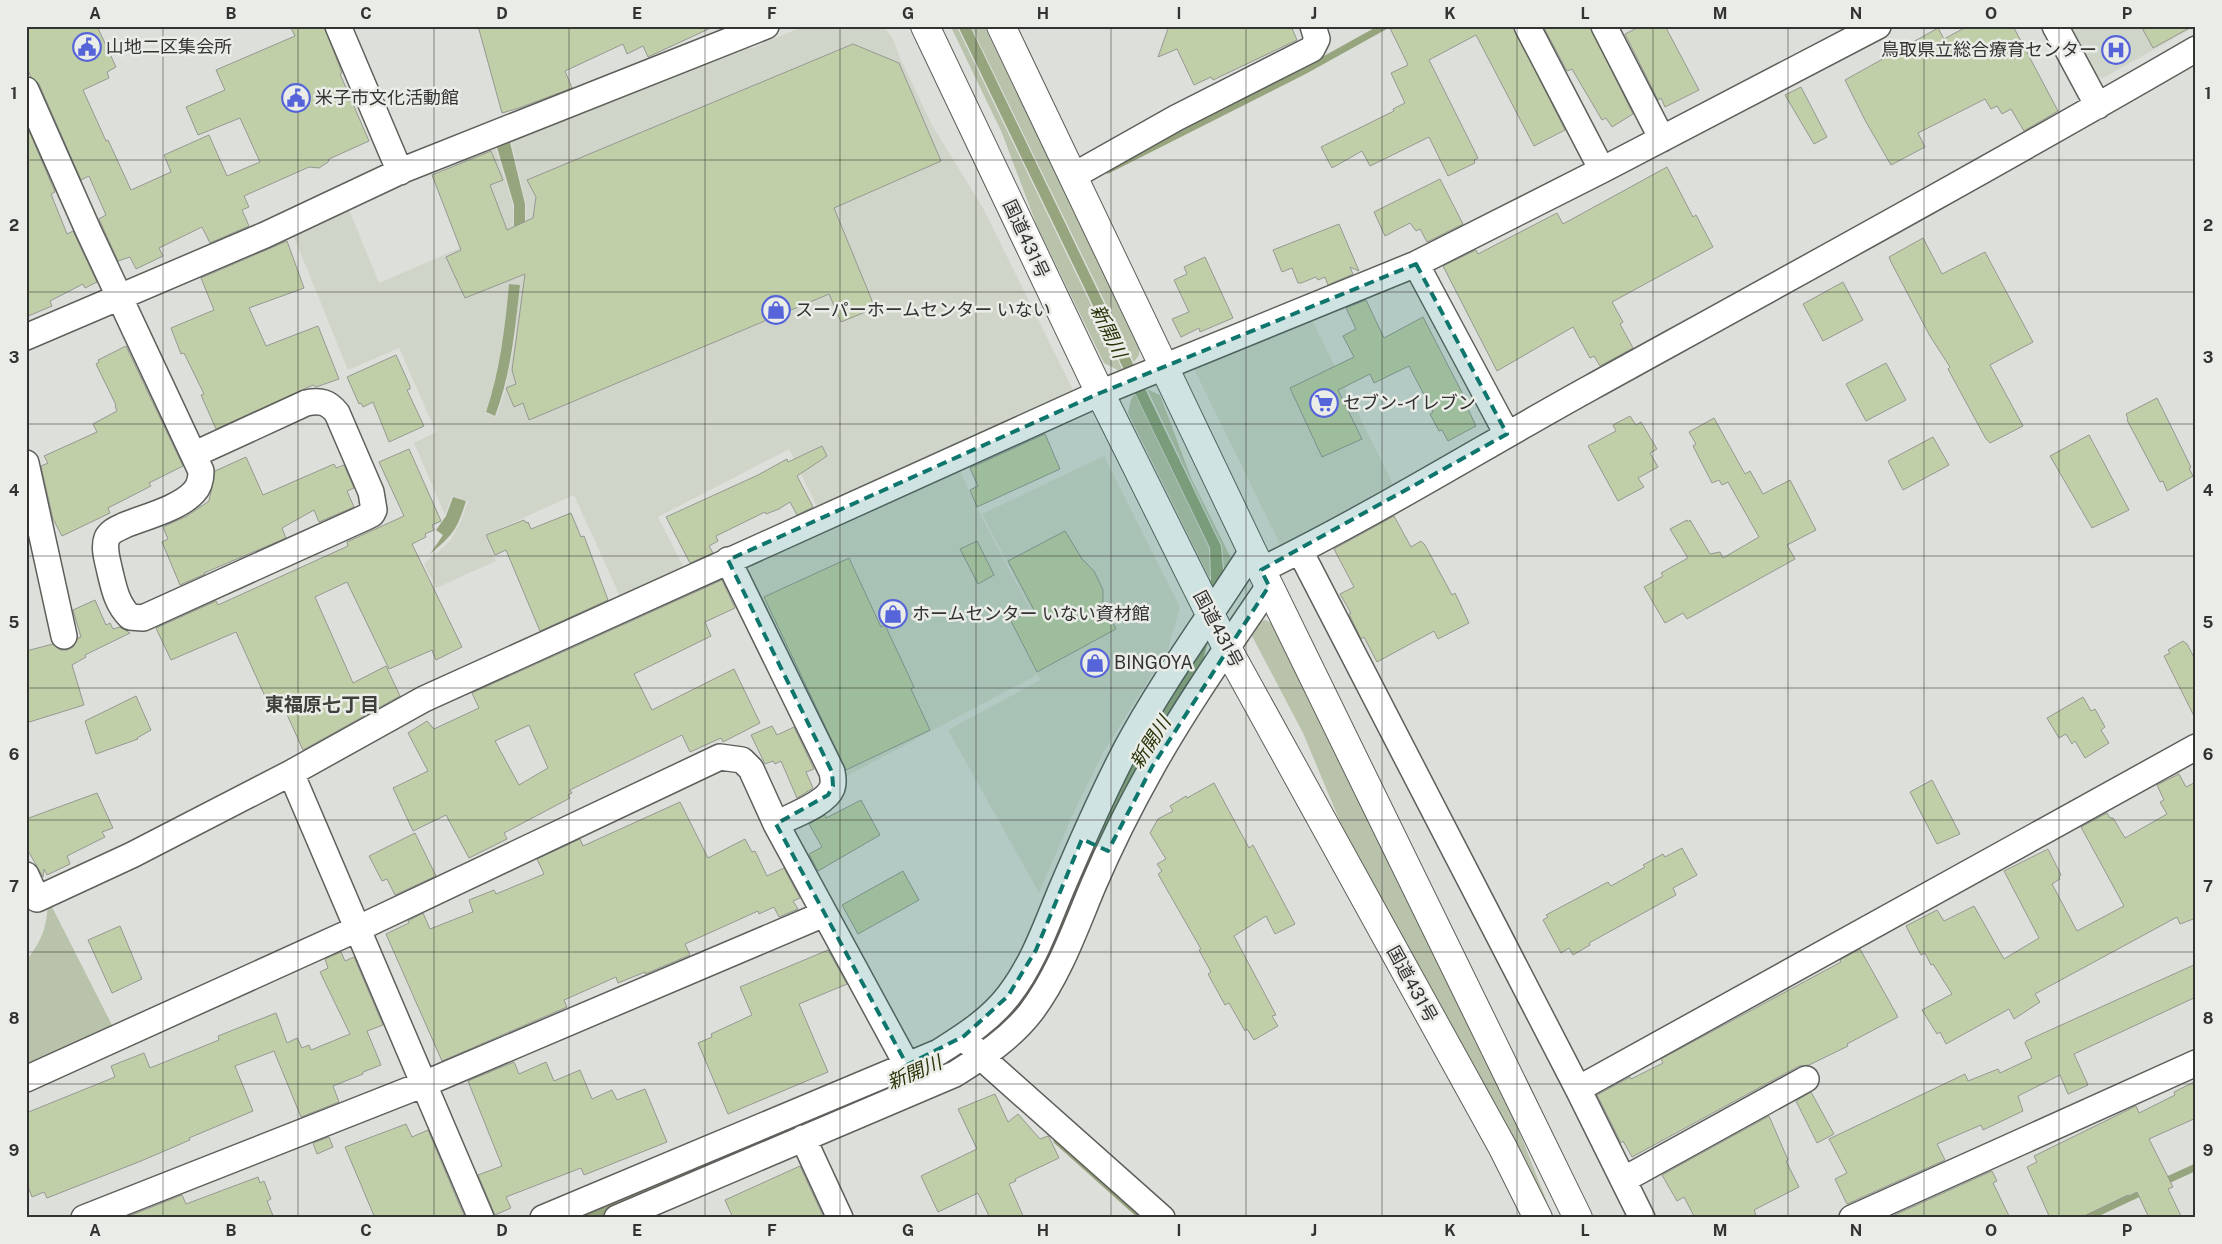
<svg xmlns="http://www.w3.org/2000/svg" width="2222" height="1244" font-family="'Public Sans','Noto Sans JP',sans-serif">
  <style>
    .built { fill: #d0d5c9; fill-rule: evenodd }
    .green { fill: #b9c2ab }
    .water { fill: #97a57f }
    .lines { fill: none; stroke-linecap: round; stroke-linejoin: round }
    .stream { stroke: #97a57f; stroke-width: 7 }
    .building { fill: #c1cfa8; stroke: #969893; fill-rule: evenodd }
    .minor-casing { stroke: #5e605b; stroke-width: 28 }
    .highway-casing { stroke: #5e605b; stroke-width: 30 }
    .minor { stroke: #fff; stroke-width: 25 }
    .highway { stroke: #fff; stroke-width: 28 }
    .marked { fill: #0f766e; fill-opacity: 0.2; stroke: #0f766e; stroke-width: 4; stroke-dasharray: 10 6; stroke-linejoin: round }
    .grid { fill: none; stroke: #333331; stroke-width: 1; stroke-opacity: 0.55 }
    .labels { text-anchor: middle; stroke-width: 5; stroke-linejoin: round; paint-order: stroke }
    .poi-label { font-size: 18px; fill: #333331; stroke: #eaece7; text-anchor: start }
    .street-label { font-size: 18px; fill: #333331; stroke: #eaece7 }
    .water-label { font-size: 19px; font-style: italic; fill: #283407; stroke: #eaece7 }
    .neighbourhood-label { font-size: 19px; font-weight: bold; fill: #3f403c; stroke: #eaece7 }
    .neatline { fill: none; stroke: #333331; stroke-width: 2 }
    .grid-label { font-size: 16px; text-anchor: middle; font-weight: bold; fill: #333331 }
  </style>
  <rect width="100%" height="100%" fill="#dddfda"/>
  <path class="built" d="M804 26H883L892 37 900 58 932 125 983 208 1075 394 818 509 789 449 658 517 686 572 622 601 574 495 485 535 496 561 436 588 424 564 450 541 461 521 468 501 452 496 445 515 414 443 436 432 399 348 348 370 292 232 348 207 379 283 490 235 460 158 494 144 513 205 514 234H525L526 205 510 137 718 51 753 48ZM509 284 520 285 515 339 505 391 496 417 485 413 493 388 504 335Z
    M2066 26H2196L2103 78 2092 74Z
    M1309 314 1393 484 1281 546 1191 363Z
    M1104 456 1180 607 1168 649 1104 751 1072 816 1039 893 948 730 1040 680 1019 639 1037 675 845 777 748 574 756 555 956 462 980 514 1030 609 1009 621 1031 609 982 514Z"/>
  <path class="green" d="M971 26H984L1139 346V355L1134 362Z
    M957 27 1122 369 1118 370 1104 363 1037 226 1002 133 952 29Z
    M1147 389 1160 395 1192 480 1233 562 1225 581 1222 546Z
    M1135 394 1209 548 1210 579 1128 413 1131 399Z
    M1265 620 1274 624 1480 1046 1515 1121 1547 1202 1546 1203 1507 1125 1344 831 1303 733 1252 636C1254 626 1254 622 1265 620Z
    M50 903 114 1029 26 1069V961C42 940 46 930 48 904Z"/>
  <path class="water" d="M958 26H970L1221 546 1224 583 1200 671 1068 926 1015 1019 954 1066 597 1218H560L984 1031 1106 806 1187 666 1211 579 1210 548Z
    M509 138 525 204V234L514 233V205L496 144Z
    M509 284 520 285C515 330 511 374 495 416L486 412C500 370 505 328 509 284Z
    M453 497 466 501C457 530 453 535 430 554L443 535 436 530 446 516Z"/>
  <g class="lines">
    <path class="stream" d="M1108 170 1304 71 1385 26
      M1057 1141 1143 1218
      M2161 1183 2196 1167
      M2086 1218 2144 1191"/>
  </g>
  <path class="building" d="M26 26H97L116 67 107 72 109 78 83 90 106 141 108 140 131 190 171 172 164 155 209 135 227 176 260 162 240 118 198 135 186 107 225 90 216 70 295 36 290 26H324L342 73 340 74 369 141 329 159 328 162 319 168 309 167 244 196 249 207 242 210 249 226 210 243 202 227 159 248 163 256 136 269 130 257 118 261 99 219 106 215 89 176 81 180 39 84 31 77 26 66Z
    M478 26H715L648 57 643 46 627 54 623 44 565 71 572 88 519 108 502 113Z
    M1169 26H1291L1297 40 1213 80 1211 77 1194 85 1177 49 1158 57Z
    M1389 26H1513L1565 130 1534 146 1476 35 1429 60 1478 158 1474 160 1475 163 1448 176 1429 137 1370 166 1362 151 1332 168 1321 147 1394 111 1393 109 1405 103 1391 73 1408 65Z
    M1543 26H1590L1633 114 1612 127 1606 118 1602 120 1572 69 1567 71Z
    M1641 26H1665L1699 90 1665 107 1661 98 1658 100 1625 34Z
    M1968 26H2013L2058 111 2024 131 2011 109 2002 114 1997 106 1991 109 1985 99 1918 133 1925 147 1891 165 1866 122 1845 80 1938 28 1944 39Z
    M2141 26H2193L2153 48Z
    M853 44 899 63 941 161 834 208 875 308 841 322 829 294 529 420 523 403 514 407 506 388 516 384 512 370 525 274 465 298 446 257 461 250 432 175 491 151 503 180 490 185 507 230 533 218 536 197 527 180Z
    M1801 87 1827 137 1814 144 1785 95Z
    M30 133 55 192 51 194 67 234 73 231 97 282 85 288 83 284 50 301 52 306 26 317V135Z
    M1667 167 1693 217 1696 215 1713 247 1612 302 1623 322 1620 324 1633 348 1600 366 1594 356 1590 358 1573 327 1497 371 1443 266 1476 250 1478 254 1557 213 1563 224Z
    M1440 179 1463 224 1427 242 1420 229 1416 231 1410 223 1385 236 1374 212Z
    M1339 224 1359 271 1350 267 1353 274 1328 285 1325 277 1318 280 1316 277 1301 283H1298L1292 268 1282 272 1273 250Z
    M1923 238 1942 274 1985 252 2033 342 1990 365 2023 426 1990 443 1986 439 1948 369 1950 367 1930 336 1891 262 1889 257Z
    M287 241 304 288 249 308 266 346 318 326 339 379 316 387 313 385 216 429 201 395 204 394 184 353 181 354 171 328 214 310 201 278Z
    M1205 257 1233 318 1200 332 1199 328 1181 337 1172 319 1189 312 1174 280 1187 274 1184 267Z
    M1843 282 1863 320 1823 341 1803 304Z
    M1366 300 1384 338 1423 317 1470 408 1468 409 1476 426 1448 441 1442 430 1439 431 1430 414 1433 412 1409 366 1374 383 1370 374 1338 390 1362 439 1322 457 1290 388 1354 357 1343 336 1356 329 1346 308Z
    M126 346 183 466 149 483 151 486 108 508 110 513 62 536 53 519 41 466 48 463 44 456 97 432 93 424 117 411 115 406 116 405 96 364 99 362 98 360Z
    M396 355 410 386V389L407 390 424 426 389 442 373 402 363 407 361 403 359 404 347 377Z
    M1886 363 1906 400 1866 421 1846 384Z
    M2157 398 2191 467 2189 468 2193 476 2167 491 2163 481 2160 482 2127 420 2128 419 2126 414Z
    M1630 416 1636 425 1641 422 1657 449 1650 453 1658 467 1638 478 1644 487 1618 501 1588 446 1616 431 1613 425Z
    M1714 418 1745 474 1750 471 1763 494 1790 480 1816 530 1787 545 1795 559 1687 619 1683 613 1665 623 1644 587 1663 576 1661 573 1688 558 1670 529 1687 520 1688 522 1690 520 1710 554 1720 552 1723 558 1759 537 1728 482 1722 485 1719 480 1712 483 1693 446 1696 444 1689 432Z
    M1045 434 1060 469 977 507 970 490 978 486 970 468Z
    M2089 435 2129 510 2092 528 2050 456Z
    M1933 437 1949 465 1903 490 1888 461Z
    M822 446 827 456 797 476 813 507 797 515 790 502 779 509 766 514 765 512 716 536 718 541 709 546 713 553 690 563 666 517 758 475 787 459 788 462Z
    M409 449 441 521 432 525 434 530 425 534 426 537 412 544 462 647 436 660 432 650 389 669 347 582 315 597 353 683 386 666 400 696 303 750 280 699 268 703 236 632 171 660 156 628 216 601 218 605 348 546 347 542 404 516 379 462Z
    M246 457 263 495 334 464 336 468 344 465 354 488 347 491 354 507 319 522 314 510 282 528 286 538 204 573 205 574 180 585 162 542 168 539 163 527 187 516 209 501 215 471Z
    M571 513 581 537 584 536 608 600 540 631 506 550 495 555 486 535 524 520 526 523 528 522 531 529Z
    M1394 516 1411 547 1421 541 1425 545 1452 595 1455 593 1469 623 1438 639 1434 631 1377 662 1364 637 1361 639 1349 614 1351 613 1340 594 1354 587 1334 549Z
    M1065 531 1082 559 1094 571 1103 590V602L1116 629 1037 672 1011 621 1034 610 1008 561Z
    M977 541 994 575 978 584 960 549Z
    M849 558 881 627 885 625 914 687 911 689 930 730 846 770 764 597Z
    M722 580 735 608 705 622 711 636 634 674 652 710 734 669 760 723 723 742 721 738 690 752 682 735 570 790 572 793 568 795 570 798 504 833 507 839 469 858 446 815 413 831 393 788 428 771 408 733 427 721 434 729 479 708 472 693ZM529 725 548 768 519 785 495 741Z
    M95 600 106 625 110 623 113 629 120 627 130 633 85 655 86 657 72 665 84 705 26 723V651L53 644 60 650H67L73 647 78 638 81 637 73 610Z
    M2183 641 2187 644 2196 661V720L2164 656 2170 653 2168 650Z
    M136 696 151 730 137 738 138 739 96 754 85 721Z
    M2083 697 2091 711 2095 709 2105 727 2101 730 2109 743 2085 758 2075 741 2072 744 2066 734 2059 738 2047 718Z
    M772 726 777 735 794 727 814 769 806 772 813 788 797 798 781 761 775 764 773 761 765 764 751 735Z
    M2179 774 2186 787 2196 782V918L2180 924 2177 917 2035 994 2040 1002 2014 1019 2009 1009 1946 1044 1940 1032 1937 1034 1922 1010 1952 994 1933 964 1931 965 1925 953 1921 955 1906 926 1937 910 1944 921 1974 906 2004 959 2039 938 2004 871 2048 849 2061 875 2059 877 2060 879 2052 884 2077 931 2124 906 2081 827 2107 813 2110 818H2113L2125 838 2167 814 2160 802 2164 800 2157 785Z
    M1932 780 1960 834 1937 844 1910 792Z
    M1214 783 1249 848 1253 845 1295 924 1275 934 1266 916 1234 936 1276 1015 1272 1016 1278 1026 1254 1040 1247 1029 1245 1031 1229 1003 1225 1005 1208 974 1211 972 1199 950 1201 949 1158 874 1162 871 1157 864 1166 859 1150 833 1158 819 1173 811 1170 806 1186 796 1187 798Z
    M97 793 113 828 102 832 105 837 67 856 70 864 47 875 44 869 43 877 26 847V819Z
    M861 800 880 835 818 871 809 854 822 847 809 824 825 815 826 818Z
    M680 802 708 858 745 839 752 852 755 851 767 876 784 868 800 898 793 901 798 909 779 917 774 907 759 914 758 911 685 944 690 955 645 974V972L618 983 616 977 564 1000 567 1007 442 1061 386 934 409 923 408 921 423 913 430 929 473 912 469 900 494 890 496 894 544 874 537 859 580 839 583 846Z
    M415 833 436 876 395 895 387 879 382 881 369 856Z
    M1682 848 1697 875 1673 888 1676 895 1589 943 1590 945 1573 955 1569 948 1561 953 1543 920 1548 917 1546 915 1608 882 1611 886 1645 867 1643 865 1663 854 1665 857Z
    M903 871 919 900 858 934 842 905Z
    M120 926 142 979 112 993 88 940Z
    M1860 949 1898 1017 1847 1044 1848 1046 1809 1065 1799 1066 1632 1157 1623 1141 1621 1143 1597 1095 1630 1077 1631 1079 1663 1063 1661 1059 1841 962 1840 960Z
    M828 950 847 984 799 1004 828 1072 728 1114 698 1043 712 1037 711 1034 752 1015 740 987Z
    M341 952 345 961 354 957 383 1025 367 1031 381 1065 363 1072V1074L333 1086 339 1102 301 1117 274 1051 235 1066 253 1111 189 1138 190 1140 141 1161 47 1198 44 1192 32 1197 26 1181V1113L115 1077 111 1066 144 1053 150 1068 219 1040 218 1036 276 1013 287 1043 297 1038 302 1048 309 1045 311 1050 350 1034 320 972 328 968 325 959Z
    M2196 964V997L2074 1054 2088 1085 2068 1094 2060 1075 2018 1096 2023 1111 1983 1130 1981 1125 1937 1144 1945 1160 1847 1204 1835 1179 1847 1173 1829 1139 1965 1074 1968 1081 1998 1069 2000 1073 2032 1058 2025 1043 2026 1041Z
    M514 1062 519 1074 546 1062 554 1081 580 1070 592 1099 612 1090 617 1100 645 1089 667 1142 584 1175 581 1168 506 1197 511 1208 495 1215 478 1175 502 1166 468 1081Z
    M2196 1081V1118L2149 1139 2173 1187 2168 1189 2182 1218H2149L2137 1192 2129 1196 2128 1195 2080 1218H2050L2027 1167 2037 1162 2034 1156 2136 1106 2139 1113 2175 1095 2174 1092Z
    M1811 1092 1834 1134 1817 1143 1796 1101Z
    M995 1094 1008 1122 1018 1114 1040 1139 1048 1136 1049 1137 1059 1158 1015 1179 1016 1181 1009 1184 1024 1218H990L978 1193 938 1212 921 1176 977 1149 958 1109Z
    M1769 1116 1788 1160 1786 1161 1799 1187 1754 1210 1757 1218H1695L1684 1197 1677 1201 1662 1175Z
    M406 1124 412 1137 428 1130 465 1218H375L345 1147Z
    M329 1137 333 1147 317 1154 313 1143Z
    M800 1166 824 1218H733L725 1200Z
    M1992 1171 1997 1181 1993 1183 2010 1218H1888Z
    M258 1177 260 1183 264 1181 271 1199 267 1201 274 1218H124L182 1195 186 1204Z"/>
  <g class="lines">
    <defs>
      <path id="minor" d="M338 26 400 172
        M1527 26 1602 170
        M1604 26 1662 139
        M2055 26 2098 106
        M26 90 88 230 201 471C201 478 199 487 194 492 180 508 145 517 125 525 119 528 110 531 107 538 103 548 108 562 110 572 114 589 117 604 130 617L143 618 366 517 372 514 374 510 371 492 337 413C328 402 321 400 306 403L195 454
        M1073 176 1176 118 1312 49 1317 39 1313 26
        M1416 264 1507 434
        M26 337 265 235 403 170 766 26
        M26 463 64 636
        M1300 551 1578 1089
        M728 560 832 772C833 777 834 783 832 788 826 804 791 816 776 824
        M1261 570C1374 515 1481 448 1590 388 1793 276 1996 165 2196 49
        M291 773 481 1218
        M26 875 37 899 132 855 291 773 424 699 1100 393 1416 264 1602 170 1878 26
        M971 1045 981 1057 1162 1218
        M26 1079 357 929 720 757 742 760 751 769 776 824 907 1065
        M803 1138 840 1218
        M1623 1180 1806 1079
        M84 1218 424 1084 824 914
        M543 1218 939 1052C964 1036 990 1020 1009 995 1033 964 1046 926 1061 890 1081 843 1102 795 1126 749 1163 680 1210 617 1252 551
        M617 1218 955 1074C982 1057 1011 1038 1031 1012 1059 975 1075 929 1093 886 1110 846 1130 806 1152 767 1187 705 1229 645 1269 586
        M1642 1218 1578 1089 2196 747
        M1852 1218 2196 1063"/>
      <path id="highway" d="M925 26 1100 393 1227 648 1503 1148 1538 1218
        M1001 26 1252 551 1578 1218"/>
    </defs>
    <use href="#minor" class="minor-casing"/>
    <use href="#highway" class="highway-casing"/>
    <use href="#minor" class="minor"/>
    <use href="#highway" class="highway"/>
  </g>
  <path class="marked" d="M1416 264 1507 434 1261 570 1269 586 1152 767 1108 851 1082 839 1036 950 1008 996 964 1036 907 1065 776 824 828 795 833 786 832 772 728 560 1100 393Z"/>
  <path class="grid" d="M163 26V1218M298 26V1218M434 26V1218M569 26V1218M705 26V1218M840 26V1218M976 26V1218M1111 26V1218M1246 26V1218M1382 26V1218M1517 26V1218M1653 26V1218M1788 26V1218M1924 26V1218M2059 26V1218M26 160H2196M26 292H2196M26 424H2196M26 556H2196M26 688H2196M26 820H2196M26 952H2196M26 1084H2196"/>
  <defs>
    <symbol id="civic-ring" viewBox="-11 -11 22 22"><circle r="9.5" fill="#eaece7" stroke="#5664da" stroke-width="1.5"/><path d="M-.6-6.5H3V-4.5H.6V-3L4-1V1h2V6H-6V1h2V-1L-.6-3ZM-1.2 2.5V6h2.4V2.5Z" fill="#5664da"/></symbol>
    <symbol id="hospital-ring" viewBox="-11 -11 22 22"><circle r="9.5" fill="#eaece7" stroke="#5664da" stroke-width="1.5"/><path d="M-5-5h3v3.5h4V-5h3V5h-3V1.5h-4V5h-3Z" fill="#5664da"/></symbol>
    <symbol id="shop-ring" viewBox="-11 -11 22 22"><circle r="9.5" fill="#eaece7" stroke="#5664da" stroke-width="1.5"/><path d="M-5-2.5h2.3a2.7 3.5 0 0 1 5.4 0H5L5.5 6h-11ZM-1.5-2.5h3a1.5 2.3 0 0 0-3 0Z" fill="#5664da"/></symbol>
    <symbol id="supermarket-ring" viewBox="-11 -11 22 22"><circle r="9.5" fill="#eaece7" stroke="#5664da" stroke-width="1.5"/><path d="M-6-5.5h2.5l.6 2H6L4.5 2H-2.5L-4.4-4H-6ZM-1.5 3.2a1.3 1.3 0 1 0 .1 0ZM3 3.2a1.3 1.3 0 1 0 .1 0Z" fill="#5664da"/></symbol>
  </defs>
  <g fill-rule="evenodd">
    <use href="#civic-ring" x="71" y="31" width="32" height="32"/>
    <use href="#hospital-ring" x="2100" y="34" width="32" height="32"/>
    <use href="#civic-ring" x="280" y="82" width="32" height="32"/>
    <use href="#shop-ring" x="760" y="294" width="32" height="32"/>
    <use href="#supermarket-ring" x="1308" y="387" width="32" height="32"/>
    <use href="#shop-ring" x="877" y="598" width="32" height="32"/>
    <use href="#shop-ring" x="1079" y="647" width="32" height="32"/>
  </g>
  <g class="labels">
    <g class="poi-label">
      <text x="106" y="53">山地二区集会所</text>
      <text x="2097" y="56" text-anchor="end">鳥取県立総合療育センター</text>
      <text x="315" y="104">米子市文化活動館</text>
      <text x="795" y="316">スーパーホームセンター いない</text>
      <text x="1343" y="409">セブン-イレブン</text>
      <text x="912" y="620">ホームセンター いない資材館</text>
      <text x="1114" y="669">BINGOYA</text>
    </g>
    <g class="street-label">
      <text transform="translate(1026 239) rotate(65)" y="6">国道431号</text>
      <text transform="translate(1218 629) rotate(62)" y="6">国道431号</text>
      <text transform="translate(1412 984) rotate(61)" y="6">国道431号</text>
    </g>
    <g class="water-label">
      <text transform="translate(1109 331) rotate(64)" y="7">新開川</text>
      <text transform="translate(1150 742) rotate(-57)" y="7">新開川</text>
      <text transform="translate(914 1072) rotate(-23)" y="7">新開川</text>
    </g>
    <g class="neighbourhood-label">
      <text x="322" y="711">東福原七丁目</text>
    </g>
  </g>
  <rect width="2222" height="1244" fill="none" stroke="#eaece7" stroke-width="55"/>
  <rect x="28" y="28" width="2166" height="1188" class="neatline"/>
  <g class="grid-label">
    <text x="95" y="19">A</text>
    <text x="231" y="19">B</text>
    <text x="366" y="19">C</text>
    <text x="502" y="19">D</text>
    <text x="637" y="19">E</text>
    <text x="772" y="19">F</text>
    <text x="908" y="19">G</text>
    <text x="1043" y="19">H</text>
    <text x="1179" y="19">I</text>
    <text x="1314" y="19">J</text>
    <text x="1450" y="19">K</text>
    <text x="1585" y="19">L</text>
    <text x="1720" y="19">M</text>
    <text x="1856" y="19">N</text>
    <text x="1991" y="19">O</text>
    <text x="2127" y="19">P</text>
    <text x="14" y="99">1</text>
    <text x="2208" y="99">1</text>
    <text x="14" y="231">2</text>
    <text x="2208" y="231">2</text>
    <text x="14" y="363">3</text>
    <text x="2208" y="363">3</text>
    <text x="14" y="496">4</text>
    <text x="2208" y="496">4</text>
    <text x="14" y="628">5</text>
    <text x="2208" y="628">5</text>
    <text x="14" y="760">6</text>
    <text x="2208" y="760">6</text>
    <text x="14" y="892">7</text>
    <text x="2208" y="892">7</text>
    <text x="14" y="1024">8</text>
    <text x="2208" y="1024">8</text>
    <text x="14" y="1156">9</text>
    <text x="2208" y="1156">9</text>
    <text x="95" y="1236">A</text>
    <text x="231" y="1236">B</text>
    <text x="366" y="1236">C</text>
    <text x="502" y="1236">D</text>
    <text x="637" y="1236">E</text>
    <text x="772" y="1236">F</text>
    <text x="908" y="1236">G</text>
    <text x="1043" y="1236">H</text>
    <text x="1179" y="1236">I</text>
    <text x="1314" y="1236">J</text>
    <text x="1450" y="1236">K</text>
    <text x="1585" y="1236">L</text>
    <text x="1720" y="1236">M</text>
    <text x="1856" y="1236">N</text>
    <text x="1991" y="1236">O</text>
    <text x="2127" y="1236">P</text>
  </g>
</svg>
